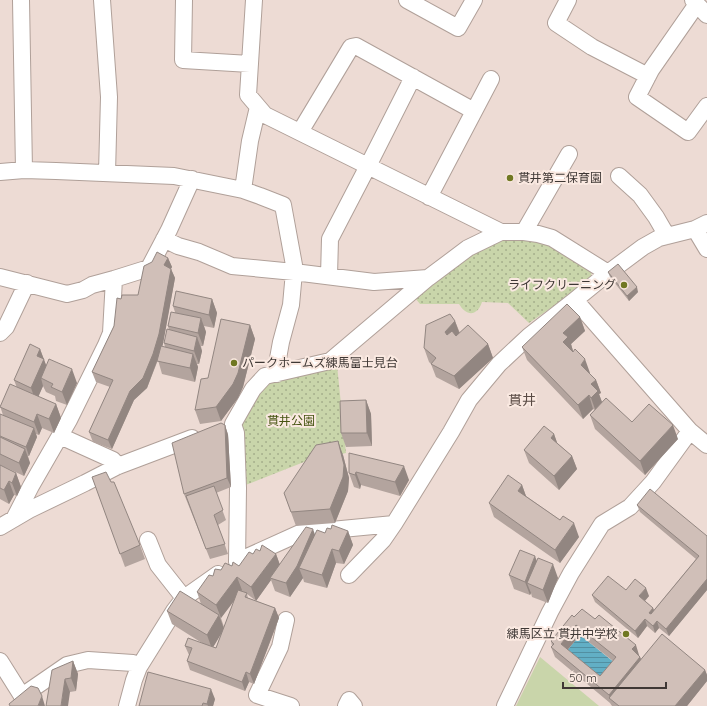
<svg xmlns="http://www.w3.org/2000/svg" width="707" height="706" font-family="Quicksand,'Noto Sans JP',sans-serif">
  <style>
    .park { fill: url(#park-dots) }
    .garden { fill: #c9d5aa }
    .water { fill: url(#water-rules) }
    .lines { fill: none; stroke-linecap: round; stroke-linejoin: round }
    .minor-casing { stroke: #b0a099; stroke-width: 18 }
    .minor { stroke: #fff; stroke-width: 16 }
    .wall { fill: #b3a49e; fill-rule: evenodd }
    .shaded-wall { fill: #928681 }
    .building { fill: #d0bfb8; stroke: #928681; fill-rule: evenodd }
    .poi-dot { fill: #707822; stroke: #fae9e1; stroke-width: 1.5 }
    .labels { text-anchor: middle; stroke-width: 4; stroke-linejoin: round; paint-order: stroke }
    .poi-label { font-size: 12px; fill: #3f3835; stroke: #fae9e1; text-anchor: start }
    .park-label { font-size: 12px; fill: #455310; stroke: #fae9e1 }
    .quarter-label { font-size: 14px; fill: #5a4b45; stroke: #fae9e1 }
  </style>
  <defs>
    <pattern id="park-dots" width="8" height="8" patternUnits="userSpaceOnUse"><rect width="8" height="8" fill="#c9d5aa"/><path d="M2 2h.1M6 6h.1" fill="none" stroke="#a5ae8b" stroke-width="1.8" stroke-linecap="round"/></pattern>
    <pattern id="water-rules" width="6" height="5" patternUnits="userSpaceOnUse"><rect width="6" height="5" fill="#62afc5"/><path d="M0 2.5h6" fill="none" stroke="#528fa1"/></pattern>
  </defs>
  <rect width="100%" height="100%" fill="#eddbd4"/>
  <path class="park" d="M525 239 552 244 592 270 591 276 561 301 529 323 508 303 482 302C477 317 466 316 459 304H420L415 298 465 258 501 240Z
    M337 365 346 453 304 462 243 486 241 470 242 418 251 400 270 380Z"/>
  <path class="garden" d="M540 657 599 706H516Z"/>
  <path class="water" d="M580 635 620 667 604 686 564 654Z"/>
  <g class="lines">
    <defs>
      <path id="minor" d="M21 0 24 170
        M102 0 109 97 107 173
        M184 0 183 60 250 64
        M254 0 248 95 265 115 501 232
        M407 0 458 28 474 0
        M568 0 556 23 592 47 648 76
        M693 0 707 15
        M697 4 651 70 637 97 688 132 707 106
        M300 132 351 47 356 46 474 111
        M0 172 24 170 56 171 174 176 243 190 260 196 283 205 294 265V272L291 305 281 342 277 364V374
        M619 176 640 195 656 217 667 236
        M243 190 250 141 258 107
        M429 197 491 79
        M695 229 707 249
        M524 232 569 154
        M164 239 178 246 199 252 232 266 294 272 374 282 428 278
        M329 276 330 239 368 166 413 77
        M0 277 67 294 83 290 92 285 114 279 149 268 169 230 192 179
        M575 300 690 431 707 445
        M0 333 6 327 27 283
        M60 436 113 460 118 466
        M14 519 31 486 69 420 106 345 111 333 114 279
        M0 527 29 510 85 483 118 466 192 438
        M148 540 158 565 184 598
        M247 557 300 533 394 524
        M237 562 238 488 236 433 233 424 253 389 265 376 330 361 428 278 468 248 501 232H524L538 234 552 238 608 273
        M349 575 383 540 394 524 451 432 469 400 499 364 529 336 575 300 608 273 643 247 659 238 695 229 707 223
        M286 620 280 647 257 695 291 706
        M0 661 22 696 67 665 88 660 133 663 139 667
        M127 706 134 680 139 667 174 611 184 598 218 574
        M346 706 349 700 354 706
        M505 706 550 612 571 573 602 524 630 507 653 482 690 431"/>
    </defs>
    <use href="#minor" class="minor-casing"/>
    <use href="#minor" class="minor"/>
  </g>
  <path class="wall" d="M168 258 172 267 171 269 175 278 162 347H165L164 343 169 330 168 326 175 312 173 306 212 299 217 313 214 328 204 326 206 332 203 346H201L202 351 199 364H197L198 367 195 382 162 374 158 360 147 388 134 400 112 449 93 442 89 432 110 387 96 382 92 372 114 326 121 299 138 295Z
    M608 272 638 292 629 301 610 277Z
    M580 317 585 331 571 344 573 351 572 352 589 373 596 380 601 393 599 394 602 402 632 422 678 439 645 475 595 429 590 415 595 410 593 409 583 419 527 360 522 347Z
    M455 321 460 333 488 344 493 358 459 389 436 377 431 364 429 362 424 348Z
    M250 325 255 339 243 387 238 398 221 421 200 424 195 410 208 378Z
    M40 349 46 365 77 383 67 405 56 401 55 396 46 392 43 386 38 397 56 404 61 418 54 433 42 428 39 435 36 434 37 437 29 456H28L30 463 24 476 0 465V414L3 415 0 406 17 388 14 380Z
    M366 400 371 414 372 446 346 447 341 433Z
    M554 434 557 443 572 456 577 469 559 490 529 463 524 450Z
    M228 435 231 487 216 493 226 520 218 525 228 554 210 559 184 494Z
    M349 453 409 480 400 496 361 485 360 489 354 487 349 473Z
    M343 455 349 478 348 491 335 523 296 526 284 493Z
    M0 465 16 473 21 487 17 496 14 495 9 504 0 499Z
    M92 477 111 482 140 545 145 559 125 567Z
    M522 485 526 496 560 520 579 537 560 563 494 517 489 503Z
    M637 505 707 536V590L669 636 659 628 655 633 647 626 638 638 595 602 592 595 626 590 649 596 645 601 653 608 654 610 696 559 640 512Z
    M348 531 353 545 344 564 336 563 327 588 304 582 303 578 290 597 275 591 271 580 256 601 275 608 279 618 254 684 249 682 245 691 190 670 187 661 189 655 185 646 202 643 172 624 167 611 201 604 197 592 213 576 221 570 232 566H239L253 554 260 551 276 554 280 565 315 534ZM247 594 255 600 256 601 248 598ZM234 601 224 627 221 618ZM221 633 216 648 213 647 218 639Z
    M537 561 558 578 548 603 532 597 531 593 530 595 514 589 509 575Z
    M574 617 639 655 641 659 705 670 707 675V681L687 706H612L610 703 555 657 551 647 552 646 551 641ZM580 635 613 661 600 676 567 650Z
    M73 661 78 674 76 691 70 692 46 706Z
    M215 699 213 706H139Z"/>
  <path class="shaded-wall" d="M168 258 172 267 167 275 164 265Z
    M171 269 175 278 163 344 156 364 147 388 134 400 112 449 108 440 130 391Z
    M637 287 638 292 629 301 627 296Z
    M212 299 217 313 214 328 209 315Z
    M580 317 585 331 571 344 573 351 568 356 563 342V333Z
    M201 318 206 332 203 346 198 333Z
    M455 321 460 335 450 346 445 332Z
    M250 325 255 339 243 387 238 398 221 421 216 407Z
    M197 337 202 351 199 364 194 351Z
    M488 344 493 358 459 389 454 376Z
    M40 349 49 373 41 378 43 386 36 402 31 388 37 356Z
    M193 354 198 367 195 382 190 368Z
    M585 359 590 373 586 378 581 365Z
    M72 369 77 383 67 405 62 392Z
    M596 380 601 393 599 394 603 405 596 412 591 398V384Z
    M589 395 593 409 583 419 578 405Z
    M366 400 371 414 372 446 367 433Z
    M56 404 61 418 54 433 49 419Z
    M37 414 42 428 39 435 34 422Z
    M225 425 228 435 231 487 227 478Z
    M673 425 678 439 645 475 640 461Z
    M34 428 37 437 29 456 26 447Z
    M554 434 559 448 551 438Z
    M338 441 343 455 349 478 348 491 335 523 330 509Z
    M25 449 30 463 24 476 19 463Z
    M572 456 577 469 559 490 554 476Z
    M404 466 409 480 400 496 395 482Z
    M356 472 361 485 360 489 355 475Z
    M16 473 21 487 17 496 12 483Z
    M9 481 14 495 9 504 4 490Z
    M522 485 527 499 518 491Z
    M574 523 579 537 560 563 555 550Z
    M313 529 318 543 299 568 303 578 290 597 286 583Z
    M348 531 353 545 344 564 339 551Z
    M332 549 336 563 327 588 322 575Z
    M276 554 281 568 270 578 271 580 256 601 251 587Z
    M535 556 540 570 527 583 531 593 530 595 525 582Z
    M553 564 558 578 548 603 543 590Z
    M237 577 242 590 221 618 216 605Z
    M707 579V590L669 636 666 629Z
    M646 588 649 596 642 604 639 596Z
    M275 608 279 618 254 684 250 674Z
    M653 608 656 615 652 621 649 613Z
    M219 615 224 629 212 649 207 635Z
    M645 619 647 626 638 638 635 631Z
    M657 621 659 628 655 633 653 626Z
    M576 625 580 635 564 654 561 644Z
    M636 645 639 655 635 659 632 649Z
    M640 657 644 666 610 699 609 695Z
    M73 661 78 674 76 691 71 678Z
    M705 670 707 675V681L687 706H675Z
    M246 672 249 682 245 691 242 682Z
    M65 679 70 692 68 706H61Z
    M211 689 215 699 213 706H208L207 704Z
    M42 696 45 706H38Z"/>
  <path class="building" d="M157 252 168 258 164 265 171 269 159 334 153 354 143 378 130 391 108 440 89 432 113 380 92 372 114 326 117 298 121 299 122 295H138L144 266 152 262Z
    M618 264 637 287 627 296 608 272Z
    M176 291 212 299 209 315 173 306Z
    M567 304 580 317 563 333 568 337 563 342 573 352 575 349 585 359 581 365 596 380 591 384 598 391 591 398 589 395 578 405 522 347Z
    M171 312 201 318 198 333 168 326Z
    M450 314 455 321 445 332 447 335 452 331 456 336 468 325 488 344 454 376 431 364 436 358 424 348 426 325Z
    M221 319 250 325 238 373 233 384 216 407 195 410 201 379 208 378Z
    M167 329 197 337 194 351 164 343Z
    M30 344 40 349 37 356 44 359 31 388 14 380Z
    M161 346 193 354 190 368 157 361Z
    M49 359 72 369 62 392 51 387 53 384 41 378Z
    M10 384 56 404 49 419 37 414 34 422 0 407Z
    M606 398 632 422 649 404 673 425 640 461 590 415Z
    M366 400 367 433H341L340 401Z
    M0 414 34 428 26 447 0 436Z
    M221 423 225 425 227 478 184 494 172 443Z
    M544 426 554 434 551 438 572 456 554 476 524 450Z
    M0 437 25 449 19 463 0 454Z
    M338 441 344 465 343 477 330 509 291 512 284 493 316 445Z
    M349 453 404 466 395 482 356 472 355 475 349 473Z
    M0 465 16 473 12 483 9 481 4 490 0 488Z
    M106 472 111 482H114L140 545 120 554 92 477Z
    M508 475 522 485 518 491 560 520 563 516 574 523 555 550 489 503Z
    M214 486 223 510 214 515 225 544 206 549 186 496Z
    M650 489 707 536V579L666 629 657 621 653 626 645 619 635 631 592 595 608 576 626 590 635 579 646 588 639 596 653 608 649 613 651 614 699 556 637 505Z
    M332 525 348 531 339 551 332 549 322 575 299 568 317 530 325 533 327 528 331 529Z
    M306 527 313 529 297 566 286 583 270 578Z
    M262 545 276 554 251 587 237 577 216 605 197 592 209 575 213 576 215 569 221 570 225 563 232 566 233 562 239 566 249 552 253 554 256 549 260 551Z
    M520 550 535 556 525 582 509 575Z
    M538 558 553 564 543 590 527 583Z
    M238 590 247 593 245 597 275 608 250 674 246 672 242 682 187 661 192 648 185 646 188 638 216 648Z
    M180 591 219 615 207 635 167 611Z
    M582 609 595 619 599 615 636 645 632 649 640 657 609 695 551 647 554 644 551 641 572 615 574 617ZM576 625 616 657 600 676 561 644Z
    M662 634 705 670 675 706H619L609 698Z
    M73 661 71 678 65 679 61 706H46L52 670Z
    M148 672 211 689 207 704 203 703 202 706H139Z
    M31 686 38 688 42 696 38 706H10L9 704Z"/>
  <g class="poi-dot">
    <circle cx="510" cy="178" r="4"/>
    <circle cx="624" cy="285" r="4"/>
    <circle cx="234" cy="363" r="4"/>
    <circle cx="626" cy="634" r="4"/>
  </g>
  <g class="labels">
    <g class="poi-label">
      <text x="518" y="182">貫井第二保育園</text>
      <text x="616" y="289" text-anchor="end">ライフクリーニング</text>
      <text x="242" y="367">パークホームズ練馬富士見台</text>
      <text x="618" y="638" text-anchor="end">練馬区立 貫井中学校</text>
    </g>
    <g class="park-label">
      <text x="291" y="425">貫井公園</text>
    </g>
    <g class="quarter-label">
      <text x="522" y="405">貫井</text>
    </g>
  </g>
  <path d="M563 682v6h103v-6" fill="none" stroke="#3f3835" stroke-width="2"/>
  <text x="569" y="682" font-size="12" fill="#3f3835" stroke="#fae9e1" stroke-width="3" paint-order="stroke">50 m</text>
</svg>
